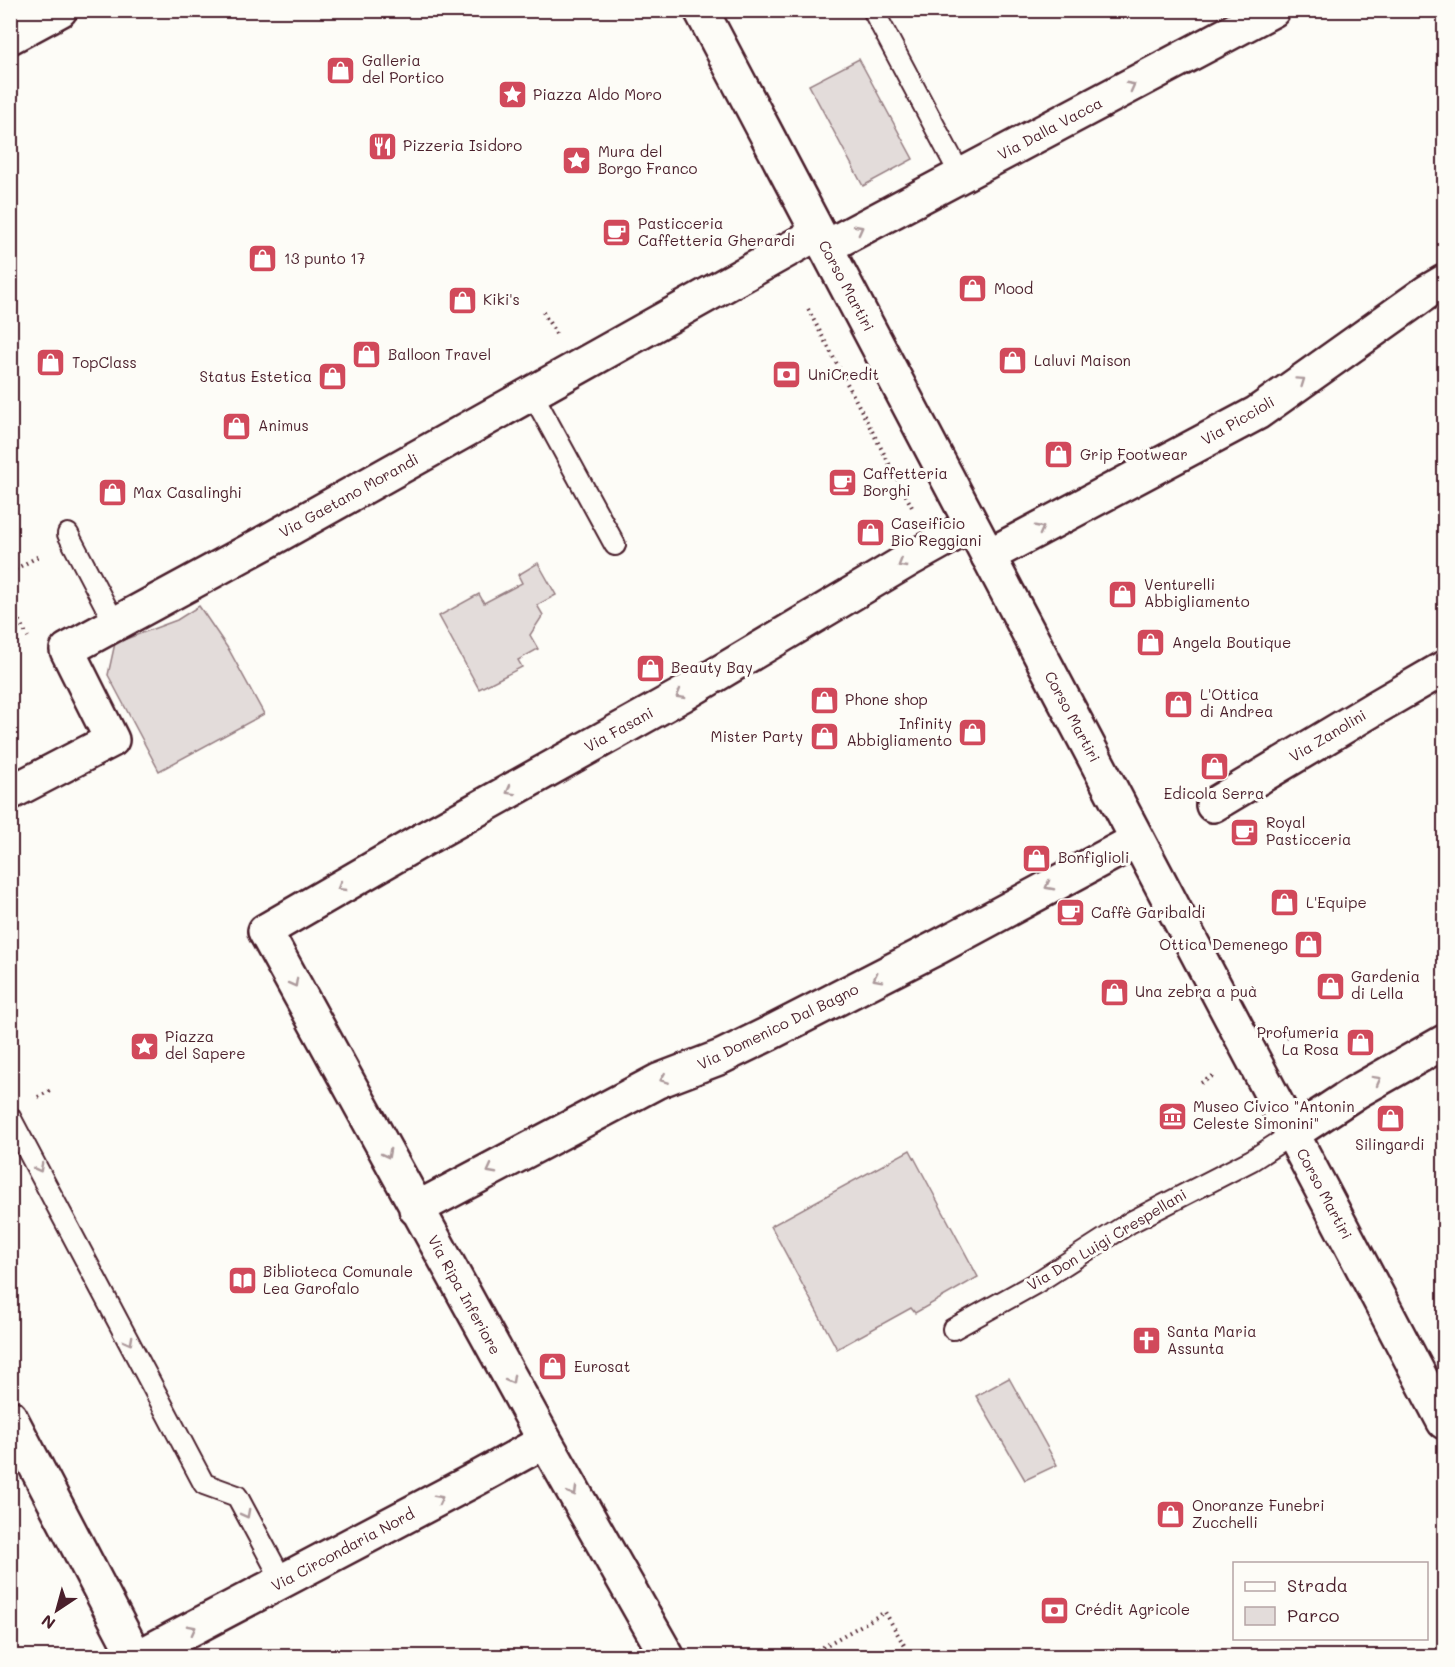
<svg xmlns="http://www.w3.org/2000/svg" width="1455" height="1667" font-family="Mali,sans-serif">
  <style>
    .green { fill: #e3dcda; stroke: #967e82; stroke-width: 1.5 }
    .lines { fill: none; stroke-linecap: round; stroke-linejoin: round }
    .service-casing { stroke: #4a1f2b; stroke-width: 24 }
    .minor-casing { stroke: #4a1f2b; stroke-width: 38 }
    .tertiary-casing { stroke: #4a1f2b; stroke-width: 38 }
    .secondary-casing { stroke: #4a1f2b; stroke-width: 38 }
    .path { stroke: #4a1f2b; stroke-width: 4; stroke-dasharray: 1.5 4.5; stroke-linecap: butt }
    .service { stroke: #fdfcf7; stroke-width: 20 }
    .minor { stroke: #fdfcf7; stroke-width: 33 }
    .tertiary { stroke: #fdfcf7; stroke-width: 33 }
    .secondary { stroke: #fdfcf7; stroke-width: 33 }
    .oneway { stroke: #ac999b }
    .labels { text-anchor: middle; stroke-width: 6; stroke-linejoin: round; paint-order: stroke }
    .poi-label { font-size: 15px; fill: #4a1f2b; stroke: #fdfcf7; text-anchor: start }
    .street-label { font-size: 15px; fill: #4a1f2b; stroke: #fdfcf7 }
  </style>
  <rect width="100%" height="100%" fill="#fdfcf7"/>
  <filter id="ink" filterUnits="userSpaceOnUse"><feTurbulence type="fractalNoise" baseFrequency=".0167" numOctaves="2"/><feDisplacementMap in="SourceGraphic" scale="12" xChannelSelector="R" yChannelSelector="G"/><feConvolveMatrix kernelMatrix="1 2 1 2 8 2 1 2 1" color-interpolation-filters="sRGB"/></filter>
  <g filter="url(#ink)">
    <path class="green" d="M859 59 913 159 863 186 809 85Z
      M538 563 556 595 537 605 543 615 530 635 538 649 518 660 522 667 479 689 439 616 479 594 484 603 522 583 518 575Z
      M199 606 229 650 264 714 159 771 108 675 115 643 177 620Z
      M910 1150 978 1277 915 1313 911 1308 837 1349 771 1226Z
      M1009 1378 1057 1465 1025 1480 976 1396Z"/>
    <g class="lines">
      <defs>
        <path id="service" d="M873 10 961 176
          M532 393 615 545
          M68 534 115 624
          M10 1117 204 1484 237 1496 283 1582
          M953 1329 1036 1283 1131 1222 1252 1160 1292 1134"/>
        <path id="minor" d="M826 247 1273 10
          M988 556 1257 413 1427 292 1444 282
          M10 793 112 740 67 650 266 542 818 233
          M1213 805 1375 708 1444 668
          M1292 1134 1356 1092 1444 1042
          M416 1209 658 1081 721 1057 770 1033 938 947 1137 840
          M140 1656 476 1479 545 1441
          M667 1656 545 1441 265 931 431 835 682 695 910 559 971 525"/>
        <path id="tertiary" d="M10 37 60 10
          M10 1417 135 1656"/>
        <path id="secondary" d="M701 10 1444 1422"/>
      </defs>
      <use href="#service" class="service-casing"/>
      <use href="#minor" class="minor-casing"/>
      <use href="#tertiary" class="tertiary-casing"/>
      <use href="#secondary" class="secondary-casing"/>
      <path class="path" d="M808 309 913 509
        M543 312 556 334
        M10 572 41 555
        M10 605 28 637
        M1286 1037 1300 1029
        M1201 1083 1216 1074
        M38 1097 53 1089
        M807 1656 885 1612 904 1645"/>
      <use href="#service" class="service"/>
      <use href="#minor" class="minor"/>
      <use href="#tertiary" class="tertiary"/>
      <use href="#secondary" class="secondary"/>
    </g>
    <defs><path id="oneway-chevron" d="M-2-3.5L2.5 0L-2 3.5" fill="none" stroke-width="1.6" stroke-linecap="round" stroke-linejoin="round" transform="scale(1.5)"/></defs>
    <g class="oneway">
      <use href="#oneway-chevron" transform="translate(1131 86) rotate(-28)"/>
      <use href="#oneway-chevron" transform="translate(859 229) rotate(-28)"/>
      <use href="#oneway-chevron" transform="translate(1301 381) rotate(-35)"/>
      <use href="#oneway-chevron" transform="translate(1040 529) rotate(-28)"/>
      <use href="#oneway-chevron" transform="translate(902 564) rotate(149)"/>
      <use href="#oneway-chevron" transform="translate(680 695) rotate(150)"/>
      <use href="#oneway-chevron" transform="translate(510 791) rotate(151)"/>
      <use href="#oneway-chevron" transform="translate(1049 886) rotate(152)"/>
      <use href="#oneway-chevron" transform="translate(341 887) rotate(150)"/>
      <use href="#oneway-chevron" transform="translate(877 978) rotate(153)"/>
      <use href="#oneway-chevron" transform="translate(294 983) rotate(61)"/>
      <use href="#oneway-chevron" transform="translate(664 1079) rotate(158)"/>
      <use href="#oneway-chevron" transform="translate(1377 1080) rotate(-29)"/>
      <use href="#oneway-chevron" transform="translate(387 1154) rotate(62)"/>
      <use href="#oneway-chevron" transform="translate(39 1168) rotate(62)"/>
      <use href="#oneway-chevron" transform="translate(491 1170) rotate(152)"/>
      <use href="#oneway-chevron" transform="translate(129 1341) rotate(62)"/>
      <use href="#oneway-chevron" transform="translate(511 1380) rotate(61)"/>
      <use href="#oneway-chevron" transform="translate(573 1492) rotate(60)"/>
      <use href="#oneway-chevron" transform="translate(439 1499) rotate(-28)"/>
      <use href="#oneway-chevron" transform="translate(246 1514) rotate(62)"/>
      <use href="#oneway-chevron" transform="translate(192 1629) rotate(-28)"/>
    </g>
  </g>
  <defs>
    <symbol id="shop-square" viewBox="-11 -11 22 22"><rect x="-9" y="-9" width="18" height="18" rx="4" fill="#d1495b" stroke="#fdfcf7"/><path d="M-5-2.5h2.3a2.7 3.5 0 0 1 5.4 0H5L5.5 6h-11ZM-1.5-2.5h3a1.5 2.3 0 0 0-3 0Z" fill="#fff"/></symbol>
    <symbol id="sight-square" viewBox="-11 -11 22 22"><rect x="-9" y="-9" width="18" height="18" rx="4" fill="#d1495b" stroke="#fdfcf7"/><path d="M0-6L1.8-2.2L6-1.7L2.9 1.2L3.7 5.4L0 3.3L-3.7 5.4L-2.9 1.2L-6-1.7L-1.8-2.2Z" fill="#fff"/></symbol>
    <symbol id="restaurant-square" viewBox="-11 -11 22 22"><rect x="-9" y="-9" width="18" height="18" rx="4" fill="#d1495b" stroke="#fdfcf7"/><path d="M-5-6h1v4h1v-4h1v4h1v-4h1v5L-1.5 .5V6h-2V.5L-5-1ZM5-6V6H3V1.5H1.5Q1.5-4 5-6Z" fill="#fff"/></symbol>
    <symbol id="cafe-square" viewBox="-11 -11 22 22"><rect x="-9" y="-9" width="18" height="18" rx="4" fill="#d1495b" stroke="#fdfcf7"/><path d="M-5.5-4.5H6V0H3Q3 3.5 0 3.5H-2.5Q-5.5 3.5-5.5 0ZM3-3.2v2h1.7v-2ZM-6 4.5H4V6H-6Z" fill="#fff"/></symbol>
    <symbol id="bank-square" viewBox="-11 -11 22 22"><rect x="-9" y="-9" width="18" height="18" rx="4" fill="#d1495b" stroke="#fdfcf7"/><path d="M-6-4H6V4H-6ZM0-2.3a2.3 2.3 0 1 0 0 4.6a2.3 2.3 0 1 0 0-4.6Z" fill="#fff"/></symbol>
    <symbol id="museum-square" viewBox="-11 -11 22 22"><rect x="-9" y="-9" width="18" height="18" rx="4" fill="#d1495b" stroke="#fdfcf7"/><path d="M0-6L6-3V-2H-6V-3ZM-5-1h2V3h-2ZM-1-1h2V3h-2ZM3-1h2V3H3ZM-6 4H6V6H-6Z" fill="#fff"/></symbol>
    <symbol id="library-square" viewBox="-11 -11 22 22"><rect x="-9" y="-9" width="18" height="18" rx="4" fill="#d1495b" stroke="#fdfcf7"/><path d="M-6-4Q-3-5.5-.7-3.5V5Q-3 3-6 4ZM6-4Q3-5.5 .7-3.5V5Q3 3 6 4Z" fill="#fff"/></symbol>
    <symbol id="church-square" viewBox="-11 -11 22 22"><rect x="-9" y="-9" width="18" height="18" rx="4" fill="#d1495b" stroke="#fdfcf7"/><path d="M-1.2-6h2.4v3.5h3.3v2.4h-3.3V6h-2.4V-.1h-3.3v-2.4h3.3Z" fill="#fff"/></symbol>
  </defs>
  <g fill-rule="evenodd">
    <use href="#shop-square" x="324" y="54" width="33" height="33"/>
    <use href="#sight-square" x="496" y="78" width="33" height="33"/>
    <use href="#restaurant-square" x="366" y="130" width="33" height="33"/>
    <use href="#sight-square" x="560" y="144" width="33" height="33"/>
    <use href="#cafe-square" x="600" y="216" width="33" height="33"/>
    <use href="#shop-square" x="246" y="242" width="33" height="33"/>
    <use href="#shop-square" x="956" y="272" width="33" height="33"/>
    <use href="#shop-square" x="446" y="284" width="33" height="33"/>
    <use href="#shop-square" x="350" y="338" width="33" height="33"/>
    <use href="#shop-square" x="996" y="344" width="33" height="33"/>
    <use href="#shop-square" x="34" y="346" width="33" height="33"/>
    <use href="#bank-square" x="770" y="358" width="33" height="33"/>
    <use href="#shop-square" x="316" y="360" width="33" height="33"/>
    <use href="#shop-square" x="220" y="410" width="33" height="33"/>
    <use href="#shop-square" x="1042" y="438" width="33" height="33"/>
    <use href="#cafe-square" x="826" y="466" width="33" height="33"/>
    <use href="#shop-square" x="96" y="476" width="33" height="33"/>
    <use href="#shop-square" x="854" y="516" width="33" height="33"/>
    <use href="#shop-square" x="1106" y="578" width="33" height="33"/>
    <use href="#shop-square" x="1134" y="626" width="33" height="33"/>
    <use href="#shop-square" x="634" y="652" width="33" height="33"/>
    <use href="#shop-square" x="808" y="684" width="33" height="33"/>
    <use href="#shop-square" x="1162" y="688" width="33" height="33"/>
    <use href="#shop-square" x="956" y="716" width="33" height="33"/>
    <use href="#shop-square" x="808" y="720" width="33" height="33"/>
    <use href="#shop-square" x="1198" y="750" width="33" height="33"/>
    <use href="#cafe-square" x="1228" y="816" width="33" height="33"/>
    <use href="#shop-square" x="1020" y="842" width="33" height="33"/>
    <use href="#shop-square" x="1268" y="886" width="33" height="33"/>
    <use href="#cafe-square" x="1054" y="896" width="33" height="33"/>
    <use href="#shop-square" x="1292" y="928" width="33" height="33"/>
    <use href="#shop-square" x="1314" y="970" width="33" height="33"/>
    <use href="#shop-square" x="1098" y="976" width="33" height="33"/>
    <use href="#shop-square" x="1344" y="1026" width="33" height="33"/>
    <use href="#sight-square" x="128" y="1030" width="33" height="33"/>
    <use href="#museum-square" x="1156" y="1100" width="33" height="33"/>
    <use href="#shop-square" x="1374" y="1102" width="33" height="33"/>
    <use href="#library-square" x="226" y="1264" width="33" height="33"/>
    <use href="#church-square" x="1130" y="1324" width="33" height="33"/>
    <use href="#shop-square" x="536" y="1350" width="33" height="33"/>
    <use href="#shop-square" x="1154" y="1498" width="33" height="33"/>
    <use href="#bank-square" x="1038" y="1594" width="33" height="33"/>
  </g>
  <g class="labels">
    <g class="poi-label">
      <text x="362" y="66">Galleria<tspan x="362" dy="17">del Portico</tspan></text>
      <text x="533" y="100">Piazza Aldo Moro</text>
      <text x="403" y="151">Pizzeria Isidoro</text>
      <text x="598" y="157">Mura del<tspan x="598" dy="17">Borgo Franco</tspan></text>
      <text x="638" y="229">Pasticceria<tspan x="638" dy="17">Caffetteria Gherardi</tspan></text>
      <text x="284" y="264">13 punto 17</text>
      <text x="994" y="294">Mood</text>
      <text x="483" y="305">Kiki's</text>
      <text x="388" y="360">Balloon Travel</text>
      <text x="1034" y="366">Laluvi Maison</text>
      <text x="72" y="368">TopClass</text>
      <text x="808" y="380">UniCredit</text>
      <text x="312" y="382" text-anchor="end">Status Estetica</text>
      <text x="258" y="431">Animus</text>
      <text x="1080" y="460">Grip Footwear</text>
      <text x="863" y="479">Caffetteria<tspan x="863" dy="17">Borghi</tspan></text>
      <text x="133" y="498">Max Casalinghi</text>
      <text x="891" y="529">Caseificio<tspan x="891" dy="17">Bio Reggiani</tspan></text>
      <text x="1144" y="590">Venturelli<tspan x="1144" dy="17">Abbigliamento</tspan></text>
      <text x="1172" y="648">Angela Boutique</text>
      <text x="671" y="673">Beauty Bay</text>
      <text x="1200" y="700">L'Ottica<tspan x="1200" dy="17">di Andrea</tspan></text>
      <text x="845" y="705">Phone shop</text>
      <text x="952" y="729" text-anchor="end">Infinity<tspan x="952" dy="17">Abbigliamento</tspan></text>
      <text x="803" y="742" text-anchor="end">Mister Party</text>
      <text x="1214" y="799" text-anchor="middle">Edicola Serra</text>
      <text x="1266" y="828">Royal<tspan x="1266" dy="17">Pasticceria</tspan></text>
      <text x="1058" y="863">Bonfiglioli</text>
      <text x="1306" y="908">L'Equipe</text>
      <text x="1091" y="918">Caffè Garibaldi</text>
      <text x="1288" y="950" text-anchor="end">Ottica Demenego</text>
      <text x="1351" y="982">Gardenia<tspan x="1351" dy="17">di Lella</tspan></text>
      <text x="1135" y="997">Una zebra a puà</text>
      <text x="1339" y="1038" text-anchor="end">Profumeria<tspan x="1339" dy="17">La Rosa</tspan></text>
      <text x="165" y="1042">Piazza<tspan x="165" dy="17">del Sapere</tspan></text>
      <text x="1193" y="1112">Museo Civico "Antonin<tspan x="1193" dy="17">Celeste Simonini"</tspan></text>
      <text x="1390" y="1150" text-anchor="middle">Silingardi</text>
      <text x="263" y="1277">Biblioteca Comunale<tspan x="263" dy="17">Lea Garofalo</tspan></text>
      <text x="1167" y="1337">Santa Maria<tspan x="1167" dy="17">Assunta</tspan></text>
      <text x="574" y="1372">Eurosat</text>
      <text x="1192" y="1511">Onoranze Funebri<tspan x="1192" dy="17">Zucchelli</tspan></text>
      <text x="1075" y="1615">Crédit Agricole</text>
    </g>
    <g class="street-label">
      <text transform="translate(1050 129) rotate(-28)" y="5">Via Dalla Vacca</text>
      <text transform="translate(846 286) rotate(62)" y="5">Corso Martiri</text>
      <text transform="translate(1238 421) rotate(-30)" y="5">Via Piccioli</text>
      <text transform="translate(349 496) rotate(-29)" y="5">Via Gaetano Morandi</text>
      <text transform="translate(1072 717) rotate(62)" y="5">Corso Martiri</text>
      <text transform="translate(619 730) rotate(-29)" y="5">Via Fasani</text>
      <text transform="translate(1328 736) rotate(-31)" y="5">Via Zanolini</text>
      <text transform="translate(778 1027) rotate(-26)" y="5">Via Domenico Dal Bagno</text>
      <text transform="translate(1324 1194) rotate(62)" y="5">Corso Martiri</text>
      <text transform="translate(1107 1240) rotate(-31)" y="5">Via Don Luigi Crespellani</text>
      <text transform="translate(464 1295) rotate(61)" y="5">Via Ripa Inferiore</text>
      <text transform="translate(343 1550) rotate(-28)" y="5">Via Circondaria Nord</text>
    </g>
  </g>
  <rect width="1455" height="1667" fill="none" stroke="#fdfcf7" stroke-width="36"/>
  <rect x="18" y="18" width="1419" height="1631" fill="none" stroke="#4a1f2b" stroke-width="2" filter="url(#ink)"/>
  <rect x="1233" y="1562" width="195" height="78" fill="#fdfcf7" stroke="#b5a4a5" stroke-width="1.5"/>
  <rect x="1245" y="1582" width="30" height="9" fill="#fdfcf7" stroke="#b5a4a5" stroke-width="1.5"/>
  <text x="1287" y="1592" font-size="18" fill="#4a1f2b">Strada</text>
  <rect x="1245" y="1607" width="30" height="18" fill="#e3dcda" stroke="#b5a4a5" stroke-width="1.5"/>
  <text x="1287" y="1622" font-size="18" fill="#4a1f2b">Parco</text>
  <g transform="translate(57 1610) rotate(216)" stroke="#fdfcf7" stroke-width="4.5" paint-order="stroke">
  <path d="M0-4.5L10 22L0 15L-10 22Z" fill="#4a1f2b"/>
  <text y="-9" font-size="16" font-weight="bold" text-anchor="middle" fill="#4a1f2b">N</text>
  </g>
</svg>
